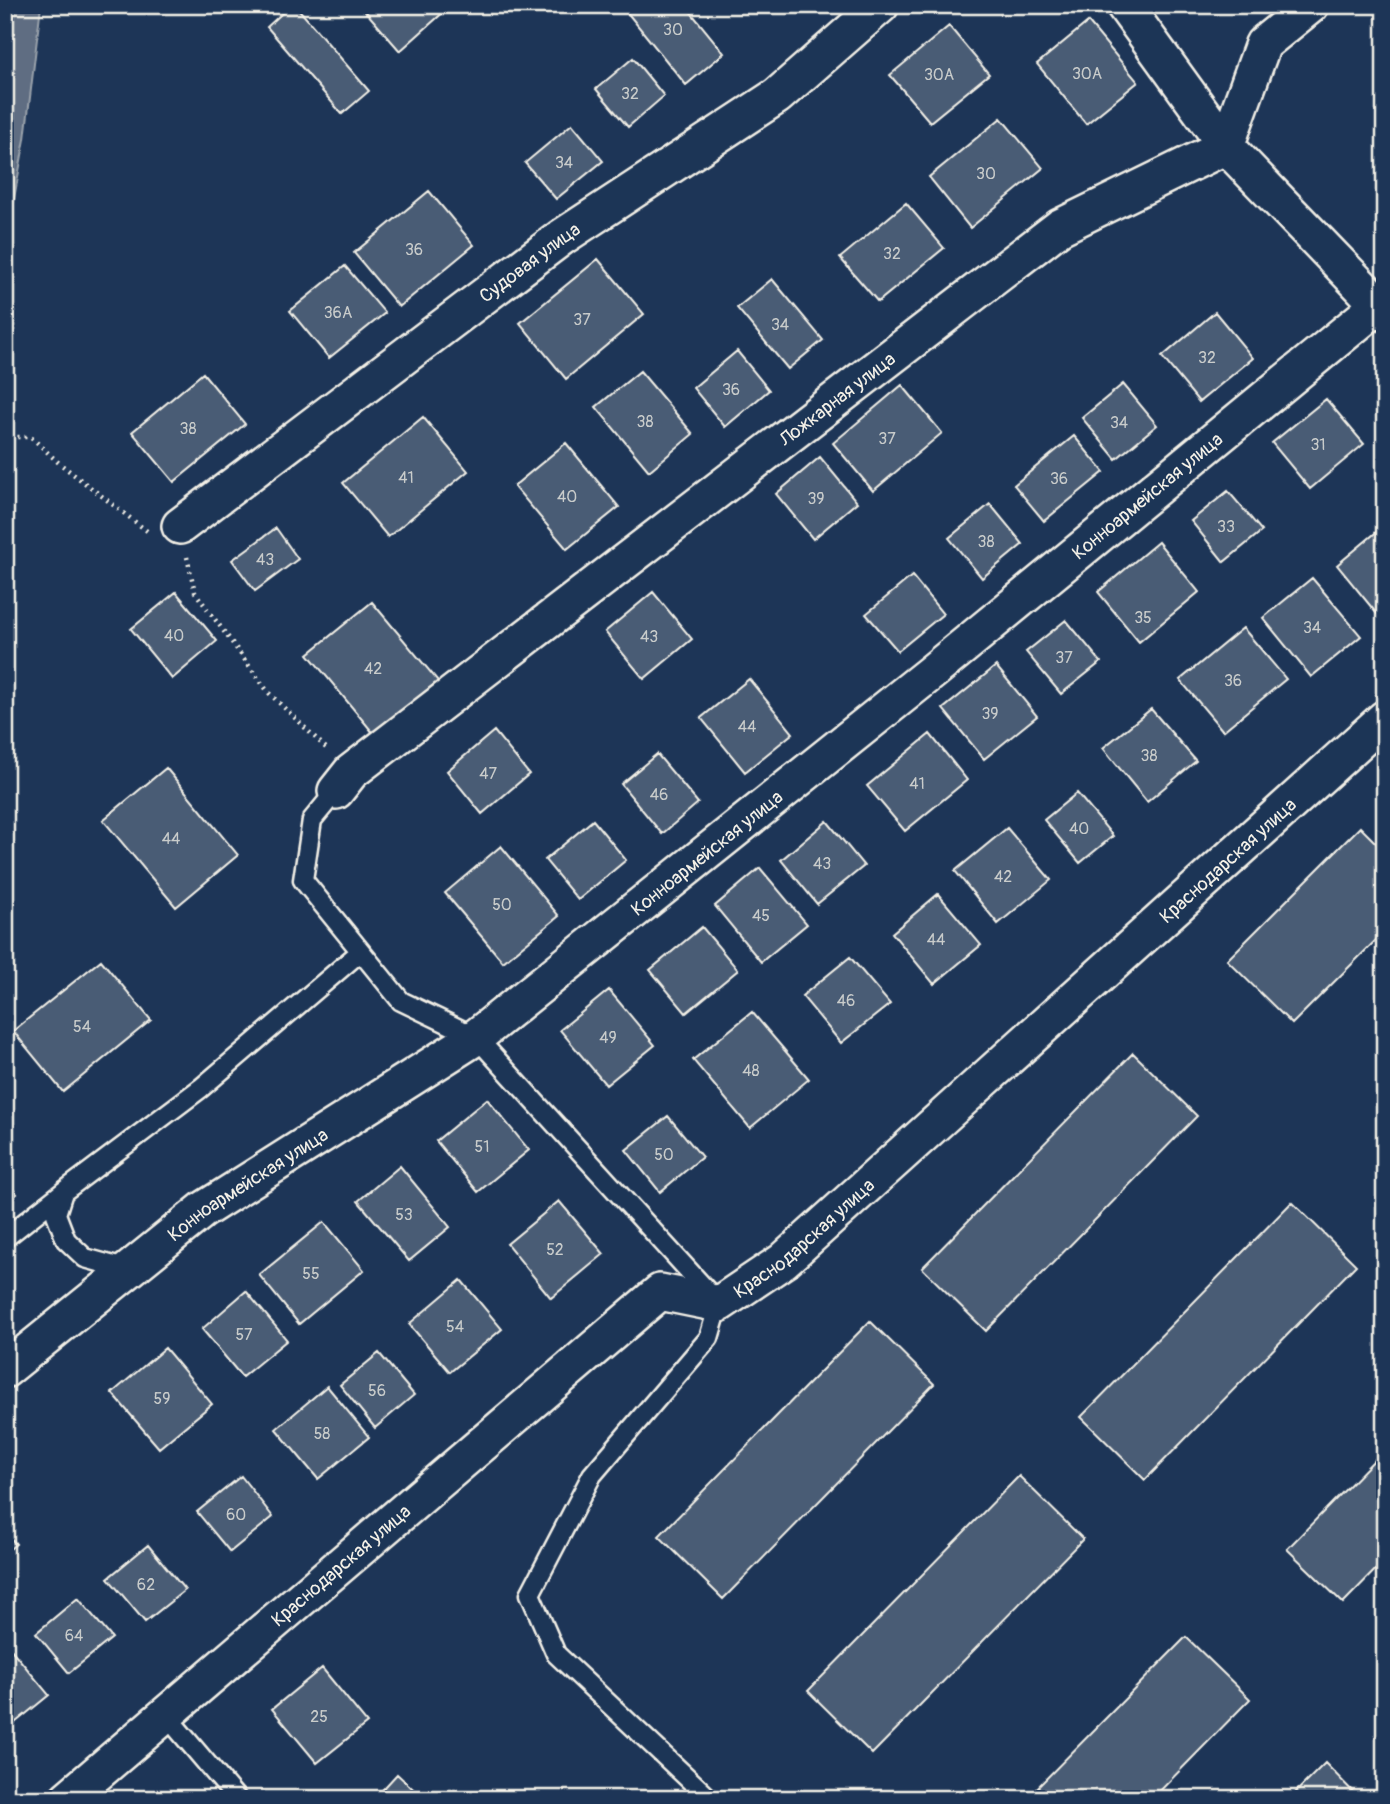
<svg xmlns="http://www.w3.org/2000/svg" width="1390" height="1804" font-family="Pangolin,sans-serif">
  <style>
    .water { fill: #5e6d82; stroke: #9aa2ab; stroke-width: 2 }
    .building { fill: #485b74; stroke: #f4f1e8; stroke-width: 2 }
    .lines { fill: none; stroke-linecap: round; stroke-linejoin: round }
    .lane-casing { stroke: #f4f1e8; stroke-width: 23 }
    .street-casing { stroke: #f4f1e8; stroke-width: 40 }
    .path { stroke: #f4f1e8; stroke-width: 4.5; stroke-dasharray: 2 5; stroke-linecap: butt }
    .lane { stroke: #1d3557; stroke-width: 18 }
    .street { stroke: #1d3557; stroke-width: 35 }
    .labels { text-anchor: middle; stroke-width: 7; stroke-linejoin: round; paint-order: stroke }
    .number-label { font-size: 16px; fill: #c9cccb }
    .street-label { font-size: 19px; fill: #f4f1e8; stroke: #1d3557 }
  </style>
  <rect width="100%" height="100%" fill="#1d3557"/>
  <filter id="ink" filterUnits="userSpaceOnUse"><feTurbulence type="fractalNoise" baseFrequency=".0143" numOctaves="2"/><feDisplacementMap in="SourceGraphic" scale="14" xChannelSelector="R" yChannelSelector="G"/><feConvolveMatrix kernelMatrix="1 2 1 2 8 2 1 2 1" color-interpolation-filters="sRGB"/></filter>
  <g filter="url(#ink)">
    <path class="water" d="M5 5H41L25 139 5 247Z"/>
    <path class="building" d="M291 5H295L369 91 342 114 267 27Z
      M360 5H444L447 9 400 51Z
      M621 5H685L724 53 686 85Z
      M1088 22 1138 82 1086 124 1037 64Z
      M949 26 989 74 930 122 890 75Z
      M633 58 664 96 628 127 596 89Z
      M1001 118 1043 168 970 228 929 177Z
      M572 124 603 161 556 199 525 163Z
      M429 191 474 245 399 307 354 253Z
      M906 203 944 248 878 302 840 258Z
      M598 259 644 314 566 379 520 323Z
      M345 266 385 313 329 358 290 311Z
      M772 279 823 340 788 369 737 308Z
      M1215 312 1253 358 1199 402 1162 357Z
      M737 351 769 390 725 427 693 388Z
      M640 371 693 434 649 471 596 407Z
      M203 373 245 424 174 482 132 432Z
      M1123 384 1157 425 1116 459 1082 418Z
      M902 385 942 433 873 491 833 443Z
      M1326 399 1364 444 1310 489 1272 443Z
      M423 417 468 471 388 537 343 483Z
      M1074 436 1104 472 1044 521 1014 485Z
      M566 443 619 507 567 549 514 486Z
      M820 457 857 502 813 539 776 494Z
      M1228 491 1262 531 1224 562 1191 521Z
      M990 504 1023 544 982 578 949 538Z
      M1385 525V608L1377 614 1337 565Z
      M276 528 298 559 255 591 232 560Z
      M1158 542 1199 592 1139 642 1098 592Z
      M912 576 943 614 898 651 866 614Z
      M1312 578 1361 636 1311 677 1263 618Z
      M176 592 217 641 172 679 131 629Z
      M653 592 692 639 644 679 605 632Z
      M372 602 438 681 374 734 308 654Z
      M1066 620 1101 662 1061 694 1026 652Z
      M1243 628 1286 679 1223 731 1180 680Z
      M996 666 1037 716 984 759 943 709Z
      M749 679 793 733 745 772 701 718Z
      M1151 709 1196 761 1147 802 1103 748Z
      M494 731 529 774 482 814 447 771Z
      M930 734 967 780 905 831 867 786Z
      M657 754 698 803 662 834 621 784Z
      M166 768 238 855 176 907 103 820Z
      M1077 793 1113 836 1080 863 1044 820Z
      M593 820 626 860 578 900 545 860Z
      M827 821 864 866 817 904 781 860Z
      M1360 827 1385 852V931L1292 1024 1227 960Z
      M1007 828 1051 880 998 924 955 871Z
      M501 846 559 916 503 962 445 893Z
      M760 868 807 924 761 962 715 906Z
      M938 894 981 945 934 984 892 933Z
      M702 927 738 970 686 1013 650 970Z
      M850 957 890 1004 841 1043 802 996Z
      M101 960 151 1020 63 1092 13 1031Z
      M609 990 655 1045 606 1085 560 1030Z
      M752 1012 809 1079 750 1128 693 1060Z
      M1133 1053 1197 1116 986 1331 922 1268Z
      M487 1099 529 1150 478 1192 436 1141Z
      M668 1116 702 1157 660 1192 626 1150Z
      M400 1166 450 1227 409 1261 358 1201Z
      M5 1180 17 1194 5 1204Z
      M559 1201 604 1254 551 1298 507 1244Z
      M1292 1202 1356 1265 1145 1480 1081 1417Z
      M324 1222 364 1270 299 1324 259 1275Z
      M461 1280 502 1329 450 1372 409 1324Z
      M246 1291 287 1340 242 1377 202 1329Z
      M870 1321 934 1384 723 1599 659 1536Z
      M165 1348 212 1404 159 1448 112 1393Z
      M379 1353 414 1395 375 1428 340 1385Z
      M327 1386 369 1437 318 1479 276 1429Z
      M1385 1449V1560L1343 1603 1287 1549Z
      M241 1476 273 1517 230 1552 197 1512Z
      M1019 1476 1083 1539 872 1754 808 1691Z
      M5 1532 16 1544 5 1553Z
      M148 1545 185 1590 145 1622 108 1578Z
      M78 1598 112 1638 69 1673 36 1633Z
      M1186 1637 1250 1699 1152 1799H1026Z
      M5 1642 49 1695 5 1731Z
      M322 1668 367 1723 317 1763 272 1709Z
      M1325 1763 1360 1799H1289Z
      M397 1774 424 1799H374Z"/>
    <g class="lines">
      <defs>
        <path id="lane" d="M336 791 312 820 303 880 401 1001 476 1037 719 1304 709 1338 592 1475 530 1594 556 1654 710 1799
          M5 1238 63 1192
          M128 1270 85 1258 66 1240 56 1214 63 1192 201 1088 360 952
          M165 1714 237 1799"/>
        <g id="street">
          <path d="M1124 5 1226 146 1385 311"/>
          <path id="s1" d="M180 526 562 237 777 96 881 5"/>
          <path id="s2" d="M336 791 351 772 1060 227 1226 146 1263 44 1311 5"/>
          <path id="s3" d="M5 1370 203 1210 476 1037 932 672 1385 300"/>
          <path id="s4" d="M67 1799 660 1292 719 1304 783 1261 1385 718"/>
        </g>
      </defs>
      <use href="#lane" class="lane-casing"/>
      <use href="#street" class="street-casing"/>
      <path class="path" d="M5 431 16 437H31L59 463 147 531
        M187 557 195 592 269 693 328 750"/>
      <use href="#lane" class="lane"/>
      <use href="#street" class="street"/>
    </g>
  </g>
  <g class="labels">
    <g class="number-label">
      <text x="673" y="35">30</text>
      <text x="1087" y="79">30А</text>
      <text x="939" y="80">30А</text>
      <text x="630" y="99">32</text>
      <text x="564" y="168">34</text>
      <text x="986" y="179">30</text>
      <text x="414" y="255">36</text>
      <text x="892" y="259">32</text>
      <text x="338" y="318">36А</text>
      <text x="582" y="325">37</text>
      <text x="780" y="330">34</text>
      <text x="1207" y="363">32</text>
      <text x="731" y="395">36</text>
      <text x="645" y="427">38</text>
      <text x="1119" y="428">34</text>
      <text x="188" y="434">38</text>
      <text x="887" y="444">37</text>
      <text x="1318" y="450">31</text>
      <text x="406" y="483">41</text>
      <text x="1059" y="484">36</text>
      <text x="567" y="502">40</text>
      <text x="816" y="504">39</text>
      <text x="1226" y="532">33</text>
      <text x="986" y="547">38</text>
      <text x="265" y="565">43</text>
      <text x="1143" y="623">35</text>
      <text x="1312" y="633">34</text>
      <text x="174" y="641">40</text>
      <text x="649" y="642">43</text>
      <text x="1064" y="663">37</text>
      <text x="373" y="674">42</text>
      <text x="1233" y="686">36</text>
      <text x="990" y="719">39</text>
      <text x="747" y="732">44</text>
      <text x="1149" y="761">38</text>
      <text x="488" y="779">47</text>
      <text x="917" y="789">41</text>
      <text x="659" y="800">46</text>
      <text x="1079" y="834">40</text>
      <text x="171" y="844">44</text>
      <text x="822" y="869">43</text>
      <text x="1003" y="882">42</text>
      <text x="502" y="910">50</text>
      <text x="761" y="921">45</text>
      <text x="936" y="945">44</text>
      <text x="846" y="1006">46</text>
      <text x="82" y="1032">54</text>
      <text x="608" y="1043">49</text>
      <text x="751" y="1076">48</text>
      <text x="482" y="1152">51</text>
      <text x="664" y="1160">50</text>
      <text x="404" y="1220">53</text>
      <text x="555" y="1255">52</text>
      <text x="311" y="1279">55</text>
      <text x="455" y="1332">54</text>
      <text x="244" y="1340">57</text>
      <text x="377" y="1396">56</text>
      <text x="162" y="1404">59</text>
      <text x="322" y="1439">58</text>
      <text x="236" y="1520">60</text>
      <text x="146" y="1590">62</text>
      <text x="74" y="1641">64</text>
      <text x="319" y="1722">25</text>
    </g>
    <g class="street-label">
      <text dy="7" stroke="none"><textPath href="#s1" startOffset="438">Судовая улица</textPath></text>
      <text dy="7" stroke="none"><textPath href="#s2" startOffset="637">Ложкарная улица</textPath></text>
      <text dy="7" stroke="none"><textPath href="#s3" startOffset="1440">Конноармейская улица</textPath></text>
      <text dy="7" stroke="none"><textPath href="#s3" startOffset="873">Конноармейская улица</textPath></text>
      <text dy="7" stroke="none"><textPath href="#s4" startOffset="1516">Краснодарская улица</textPath></text>
      <text dy="7" stroke="none"><textPath href="#s3" startOffset="306">Конноармейская улица</textPath></text>
      <text dy="7" stroke="none"><textPath href="#s4" startOffset="948">Краснодарская улица</textPath></text>
      <text dy="7" stroke="none"><textPath href="#s4" startOffset="360">Краснодарская улица</textPath></text>
    </g>
  </g>
  <rect width="1390" height="1804" fill="none" stroke="#1d3557" stroke-width="28"/>
  <rect x="14" y="14" width="1362" height="1776" fill="none" stroke="#f4f1e8" stroke-width="2.5" filter="url(#ink)"/>
</svg>
